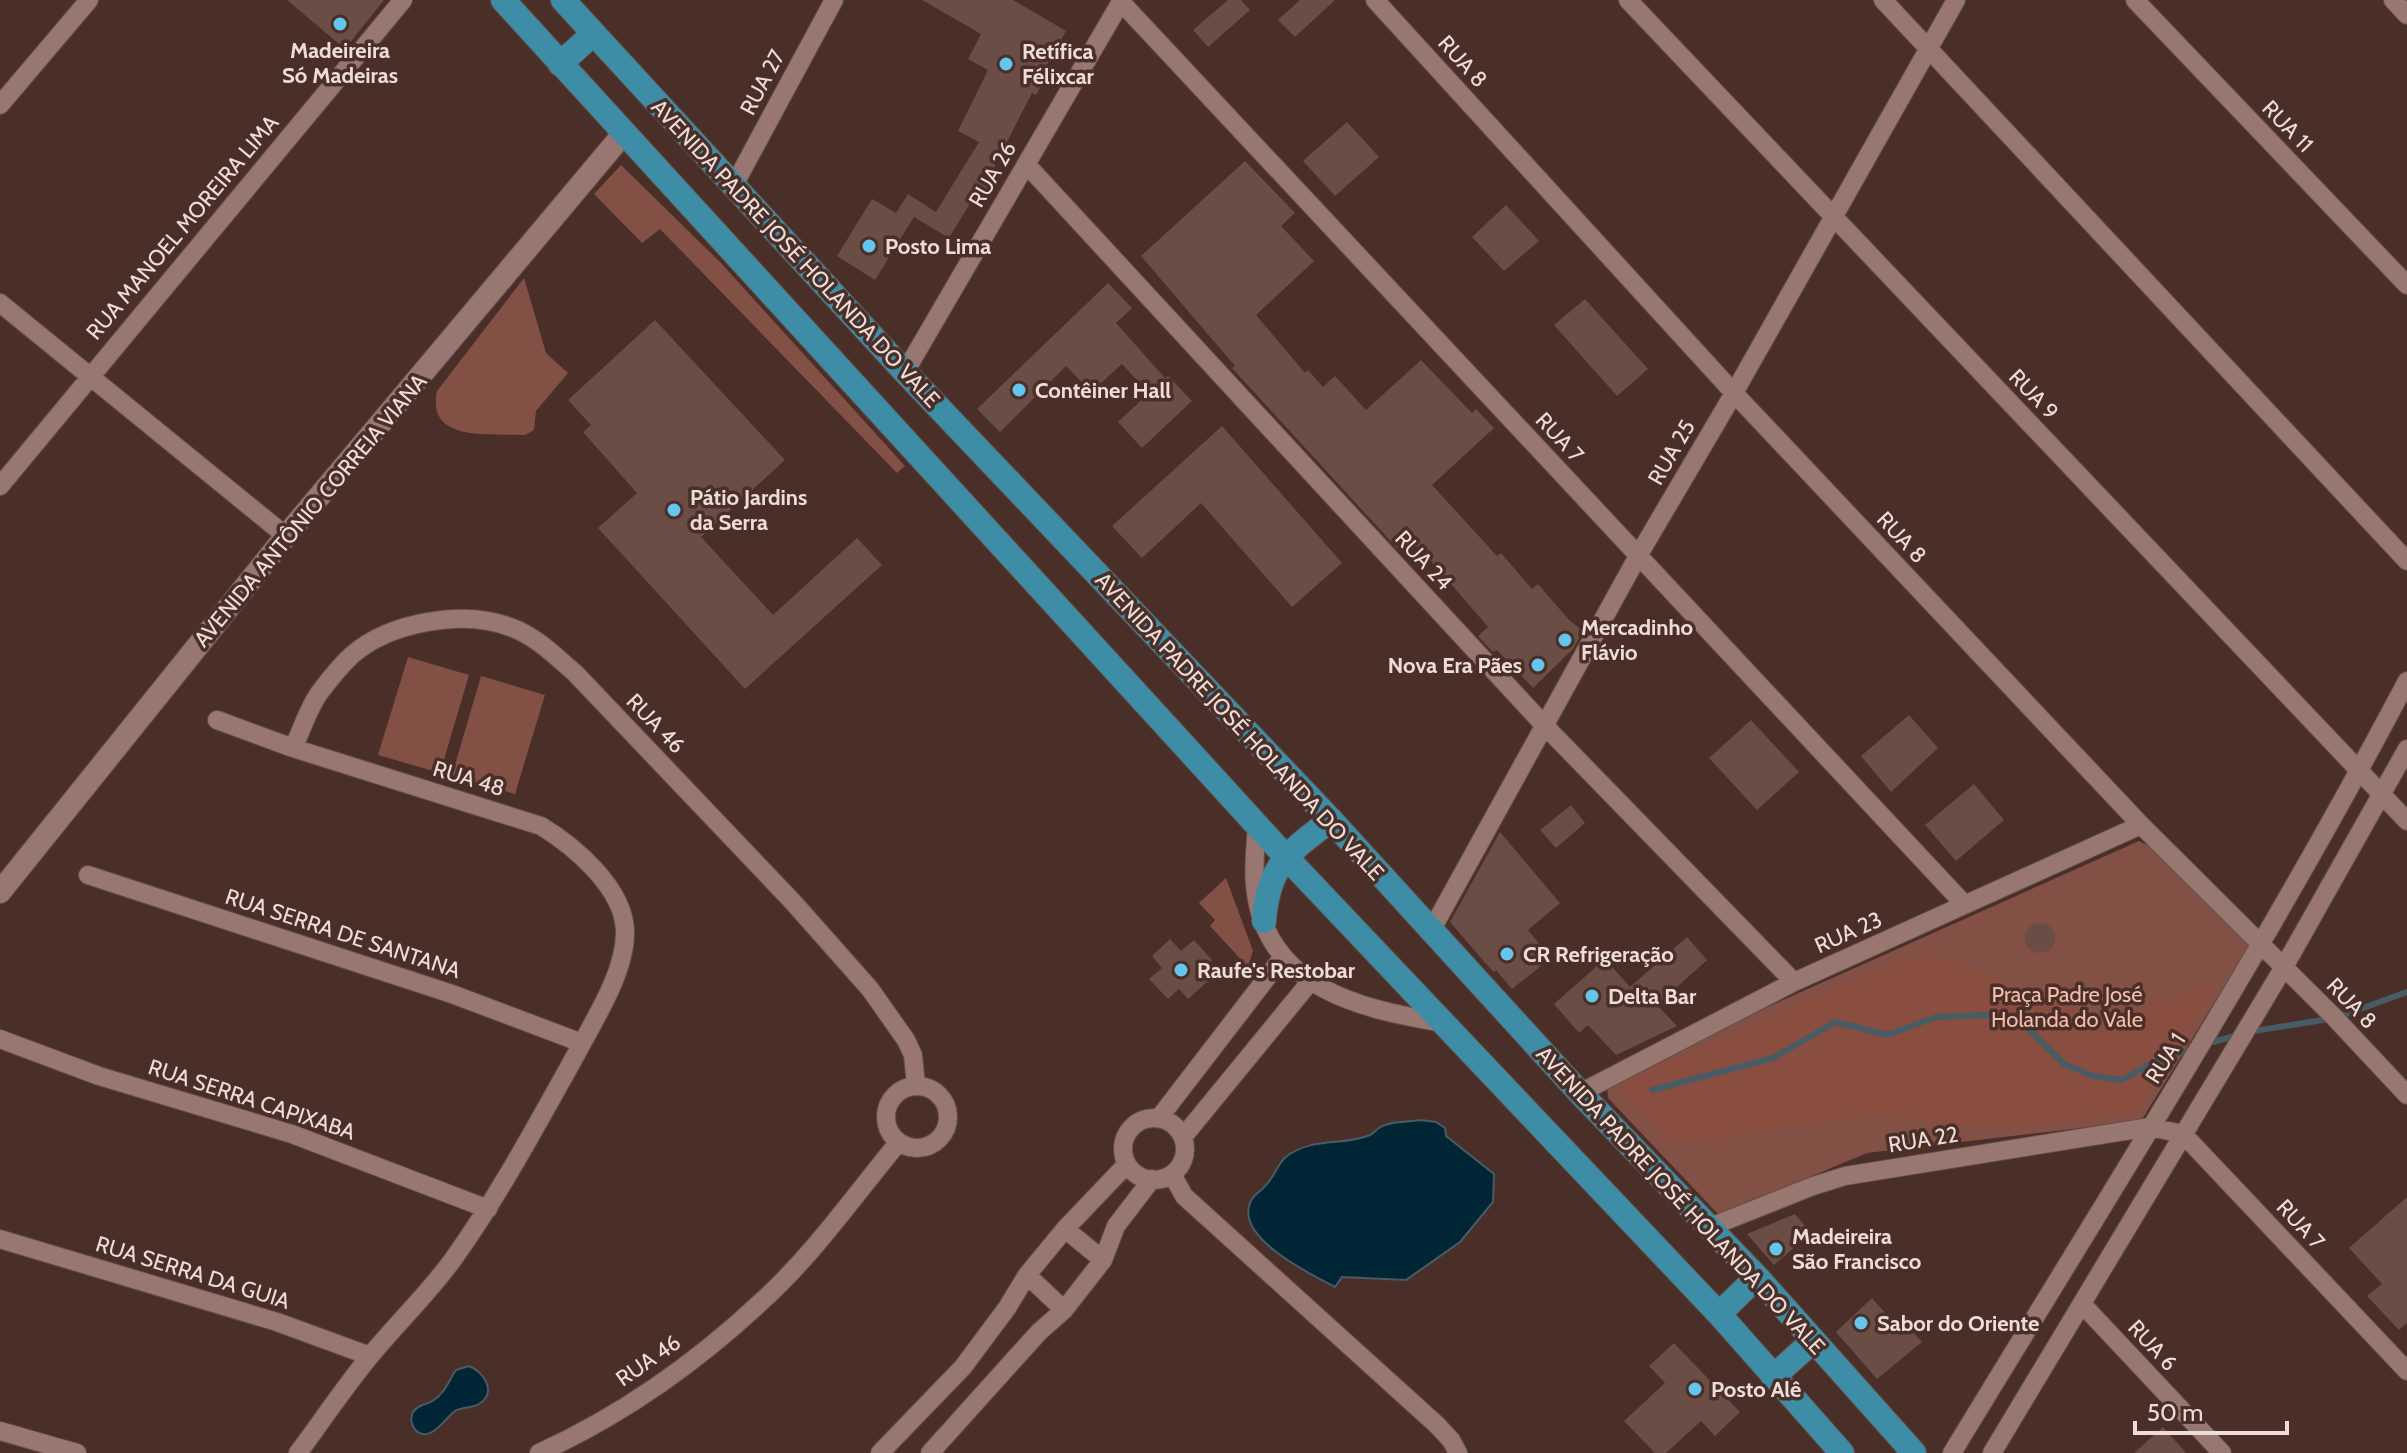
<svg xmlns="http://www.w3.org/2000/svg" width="2407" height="1453" font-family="Cabin,sans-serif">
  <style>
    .green { fill: #825044 }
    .forest { fill: #894e40 }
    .water { fill: #002534; stroke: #475c65; stroke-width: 2 }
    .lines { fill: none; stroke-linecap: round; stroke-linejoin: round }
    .stream { stroke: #475c65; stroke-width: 6 }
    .building { fill: #6a4d45 }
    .minor-casing { stroke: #644d48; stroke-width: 20 }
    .tertiary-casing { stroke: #644d48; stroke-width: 24 }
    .primary-casing { stroke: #644d48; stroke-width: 26 }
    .minor { stroke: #97776f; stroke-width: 18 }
    .tertiary { stroke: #97776f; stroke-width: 22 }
    .primary { stroke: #3e8da6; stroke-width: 24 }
    .poi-dot { fill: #65c5ee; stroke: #4a2f28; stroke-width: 3 }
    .labels { text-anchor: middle; stroke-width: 7; stroke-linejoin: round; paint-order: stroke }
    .poi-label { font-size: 22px; font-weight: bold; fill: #eedcd8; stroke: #4a2f28; text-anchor: start }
    .street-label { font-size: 22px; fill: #eedcd8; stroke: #4a2f28 }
    .park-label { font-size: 22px; fill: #f3bcae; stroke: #4a2f28 }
  </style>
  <rect width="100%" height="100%" fill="#4a2f28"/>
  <path class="green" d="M621 165 721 263 905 466 897 473 660 229 642 243 594 194Z
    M524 278 546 353 568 373 536 411 534 430 525 435C490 433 426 443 437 391Z
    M408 657 469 675 440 773 378 755Z
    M481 676 545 695 515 794 452 775Z
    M2139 841 2153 848 2247 942 2249 947 2141 1121 1867 1153 1719 1215 1608 1098 1607 1085 1620 1073Z
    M1226 878 1253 951 1248 967 1210 926 1215 920 1199 903Z"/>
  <path class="forest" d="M1933 957 1956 960 2101 1022 2216 983 2136 1113 1987 1129 1880 1113 1674 1145 1622 1092 1623 1082 1628 1078 1899 961Z"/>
  <path class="water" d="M1421 1120 1436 1122 1445 1128 1446 1136 1494 1174 1493 1202 1460 1242 1406 1280 1342 1277 1335 1287C1310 1274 1236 1238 1250 1203 1253 1194 1261 1192 1266 1185 1275 1176 1277 1164 1287 1156 1312 1137 1345 1146 1370 1135 1373 1134 1376 1130 1379 1128 1390 1121 1408 1122 1421 1120Z
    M469 1366C483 1371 498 1392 479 1404 473 1408 462 1407 455 1411 447 1417 441 1427 432 1432 418 1440 407 1424 413 1412 418 1404 427 1405 434 1400 445 1393 449 1380 456 1370Z"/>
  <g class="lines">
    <path class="stream" d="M2248 1032 2335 1018 2407 992
      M2206 1044 2238 1035
      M1652 1090 1773 1058 1835 1022 1887 1035 1936 1017 1988 1015 2024 1025 2064 1064 2093 1076 2122 1080 2150 1064 2192 1049"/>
  </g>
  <path class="building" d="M287 0H384L345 49Z
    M922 0H1013L1066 31 1044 70 1049 72 1036 95 1032 93 1012 132 989 177 994 180 980 204 972 200 949 238 914 217 875 280 837 256 872 199 896 213 908 194 936 212 979 142 958 131 988 70 968 59 981 34Z
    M1228 0H1241L1250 10 1208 47 1193 30Z
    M1300 0H1335L1295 37 1278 20Z
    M1347 122 1379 157 1335 196 1303 161Z
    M1245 161 1295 213 1281 226 1314 261 1256 315 1305 373 1308 370 1323 387 1335 376 1366 410 1421 360 1472 413 1476 409 1494 428 1432 485 1497 556 1501 553 1532 589 1538 584 1569 620 1583 631 1573 649 1533 688 1497 650 1493 652 1478 636 1488 627 1433 563 1409 538 1397 548 1232 368 1235 366 1141 256Z
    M1506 205 1539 241 1504 271 1472 237Z
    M1108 283 1132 308 1116 323 1165 378 1168 376 1192 401 1142 448 1118 422 1149 393 1122 364 1091 392 1066 366 1000 432 977 409Z
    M1585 299 1648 369 1617 396 1554 325Z
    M655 320 785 460 701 537 773 615 857 538 882 565 745 689 598 528 637 493 583 432 591 425 568 400Z
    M1222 426 1342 563 1292 607 1201 503 1142 558 1112 526Z
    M1909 715 1938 748 1891 792 1861 756Z
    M1751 720 1799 772 1757 810 1709 758Z
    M1974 784 2004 820 1956 861 1925 825Z
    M1571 805 1585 823 1556 848 1540 830Z
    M1500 832 1560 903 1528 930 1551 958 1512 989 1496 970 1494 972 1487 965 1450 922Z
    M2025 938a15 15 0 1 1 30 0a15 15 0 1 1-30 0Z
    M1687 937 1707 960 1657 1005 1677 1026 1616 1055 1588 1025 1579 1033 1554 1004 1605 959 1630 987Z
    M1170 939 1181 951 1194 940 1212 960 1200 972 1208 981 1188 999 1179 989 1168 999 1149 979 1162 968 1152 956Z
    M2407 1197V1323L2399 1330 2367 1296 2382 1284 2349 1248Z
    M1795 1214 1811 1233 1774 1265 1747 1234Z
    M1872 1298 1904 1334 1910 1329 1922 1342 1877 1379 1836 1332Z
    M1674 1343 1740 1412 1715 1436 1701 1421 1666 1453H1655L1624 1421 1665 1383 1649 1366Z
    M2163 1427 2186 1453H2134Z"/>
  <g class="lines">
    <defs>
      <path id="minor" d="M1375 0 1734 393 2141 825 2335 1018 2407 1095
        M1628 0 2407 821
        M1883 0 2407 561
        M2135 0 2407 285
        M2393 0 2407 15
        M1121 2 1965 905
        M0 105 89 0
        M1026 164 1544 725 1794 982
        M733 187 834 0
        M0 303 286 536
        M905 372 1122 0
        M0 486 403 0
        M217 720 293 748 541 826C574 846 624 888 625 931 626 973 592 1023 573 1060 535 1128 499 1195 454 1258 429 1293 398 1322 371 1355 345 1386 322 1421 298 1453
        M293 748C302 730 308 708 320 692 329 680 341 665 352 655 390 622 464 609 510 627 536 636 555 656 575 673L793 902 870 989 906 1040 913 1055 916 1086
        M1257 823C1256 844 1253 865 1255 885 1264 988 1360 1009 1444 1023
        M88 875 452 994 582 1043
        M1431 931 1638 556 1734 393 1956 0
        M0 1039 99 1076 292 1134 488 1209
        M886 1117a31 31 0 1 1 62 0a31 31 0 1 1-62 0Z
        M1580 1093 1794 982 2141 825
        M1159 1118 1282 958
        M1123 1149a31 31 0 1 1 62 0a31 31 0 1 1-62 0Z
        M1183 1137 1310 982
        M1172 1174 1184 1196 1437 1425 1451 1440 1458 1453
        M1710 1227 1813 1186 1845 1176 2150 1127 2183 1134 2407 1371
        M1065 1229 1103 1260
        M0 1239 277 1322 370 1356
        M1027 1275 1064 1310
        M2082 1304 2222 1453
        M0 1431 77 1453
        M539 1453C620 1416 697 1362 762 1301 813 1255 854 1196 898 1143
        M880 1453 963 1367 1007 1308 1027 1275 1065 1229 1127 1164
        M930 1453 1039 1332 1064 1310 1103 1260 1116 1226 1152 1179
        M1952 1453C2107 1198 2268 945 2407 681
        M1992 1453 2284 967 2407 749"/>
      <path id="tertiary" d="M0 892 286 536 624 133"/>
      <path id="primary" d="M503 0 1286 857 1719 1314 1842 1453
        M563 0 905 372 1331 820 1580 1093 1757 1277 1914 1453
        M560 64 593 34
        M1264 921C1268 865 1289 852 1331 820
        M1719 1314 1757 1277
        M1773 1377 1813 1341"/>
    </defs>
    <use href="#minor" class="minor-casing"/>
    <use href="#tertiary" class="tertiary-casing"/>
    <use href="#primary" class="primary-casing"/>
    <use href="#minor" class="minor"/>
    <use href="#tertiary" class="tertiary"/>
    <use href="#primary" class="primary"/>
  </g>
  <g class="poi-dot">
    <circle cx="340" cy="24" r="8"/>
    <circle cx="1006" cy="64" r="8"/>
    <circle cx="869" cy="246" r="8"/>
    <circle cx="1019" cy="390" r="8"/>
    <circle cx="674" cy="510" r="8"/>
    <circle cx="1565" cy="640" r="8"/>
    <circle cx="1538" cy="665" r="8"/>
    <circle cx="1507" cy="954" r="8"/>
    <circle cx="1181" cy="970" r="8"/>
    <circle cx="1592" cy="996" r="8"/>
    <circle cx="1776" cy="1249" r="8"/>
    <circle cx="1861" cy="1323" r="8"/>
    <circle cx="1695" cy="1389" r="8"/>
  </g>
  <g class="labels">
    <g class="poi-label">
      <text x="340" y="58" text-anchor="middle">Madeireira<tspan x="340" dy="25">Só Madeiras</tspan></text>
      <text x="1022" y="59">Retífica<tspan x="1022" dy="25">Félixcar</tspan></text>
      <text x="885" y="254">Posto Lima</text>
      <text x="1035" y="398">Contêiner Hall</text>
      <text x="690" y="505">Pátio Jardins<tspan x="690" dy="25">da Serra</tspan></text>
      <text x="1581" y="635">Mercadinho<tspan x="1581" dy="25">Flávio</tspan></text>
      <text x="1522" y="673" text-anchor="end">Nova Era Pães</text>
      <text x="1523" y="962">CR Refrigeração</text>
      <text x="1197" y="978">Raufe's Restobar</text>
      <text x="1608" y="1004">Delta Bar</text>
      <text x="1792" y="1244">Madeireira<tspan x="1792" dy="25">São Francisco</tspan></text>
      <text x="1877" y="1331">Sabor do Oriente</text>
      <text x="1711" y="1397">Posto Alê</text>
    </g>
    <g class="street-label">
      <text transform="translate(1463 61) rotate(48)" y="8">RUA 8</text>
      <text transform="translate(762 82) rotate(-62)" y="8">RUA 27</text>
      <text transform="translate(2288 126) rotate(46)" y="8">RUA 11</text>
      <text transform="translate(992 174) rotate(-60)" y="8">RUA 26</text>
      <text transform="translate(182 227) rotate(-50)" y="8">RUA MANOEL MOREIRA LIMA</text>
      <text transform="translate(796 253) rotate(47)" y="8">AVENIDA PADRE JOSÉ HOLANDA DO VALE</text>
      <text transform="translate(2034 394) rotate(46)" y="8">RUA 9</text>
      <text transform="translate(1560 437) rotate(47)" y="8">RUA 7</text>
      <text transform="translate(1671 452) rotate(-60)" y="8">RUA 25</text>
      <text transform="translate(310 510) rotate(-50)" y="8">AVENIDA ANTÔNIO CORREIA VIANA</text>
      <text transform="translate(1902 537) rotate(47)" y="8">RUA 8</text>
      <text transform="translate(1424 560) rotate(47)" y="8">RUA 24</text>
      <text transform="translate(656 723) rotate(46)" y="8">RUA 46</text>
      <text transform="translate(1240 726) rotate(47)" y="8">AVENIDA PADRE JOSÉ HOLANDA DO VALE</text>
      <text transform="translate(469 778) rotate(17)" y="8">RUA 48</text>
      <text transform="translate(1848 932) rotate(-24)" y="8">RUA 23</text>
      <text transform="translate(343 933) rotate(18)" y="8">RUA SERRA DE SANTANA</text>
      <text transform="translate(2352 1003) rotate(46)" y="8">RUA 8</text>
      <text transform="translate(2165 1058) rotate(-58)" y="8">RUA 1</text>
      <text transform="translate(252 1099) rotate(18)" y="8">RUA SERRA CAPIXABA</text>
      <text transform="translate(1923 1139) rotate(-9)" y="8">RUA 22</text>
      <text transform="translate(1681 1200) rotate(47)" y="8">AVENIDA PADRE JOSÉ HOLANDA DO VALE</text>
      <text transform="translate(2301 1224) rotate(47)" y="8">RUA 7</text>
      <text transform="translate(193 1272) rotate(17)" y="8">RUA SERRA DA GUIA</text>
      <text transform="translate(2153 1345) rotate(47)" y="8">RUA 6</text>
      <text transform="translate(648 1360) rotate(-35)" y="8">RUA 46</text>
    </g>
    <g class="park-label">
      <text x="2067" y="1002">Praça Padre José<tspan x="2067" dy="25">Holanda do Vale</tspan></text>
    </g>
  </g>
  <path d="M2135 1421v12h152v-12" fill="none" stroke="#eedcd8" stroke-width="4"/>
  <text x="2147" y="1421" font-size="24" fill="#eedcd8" stroke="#4a2f28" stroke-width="6" paint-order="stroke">50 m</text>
</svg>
